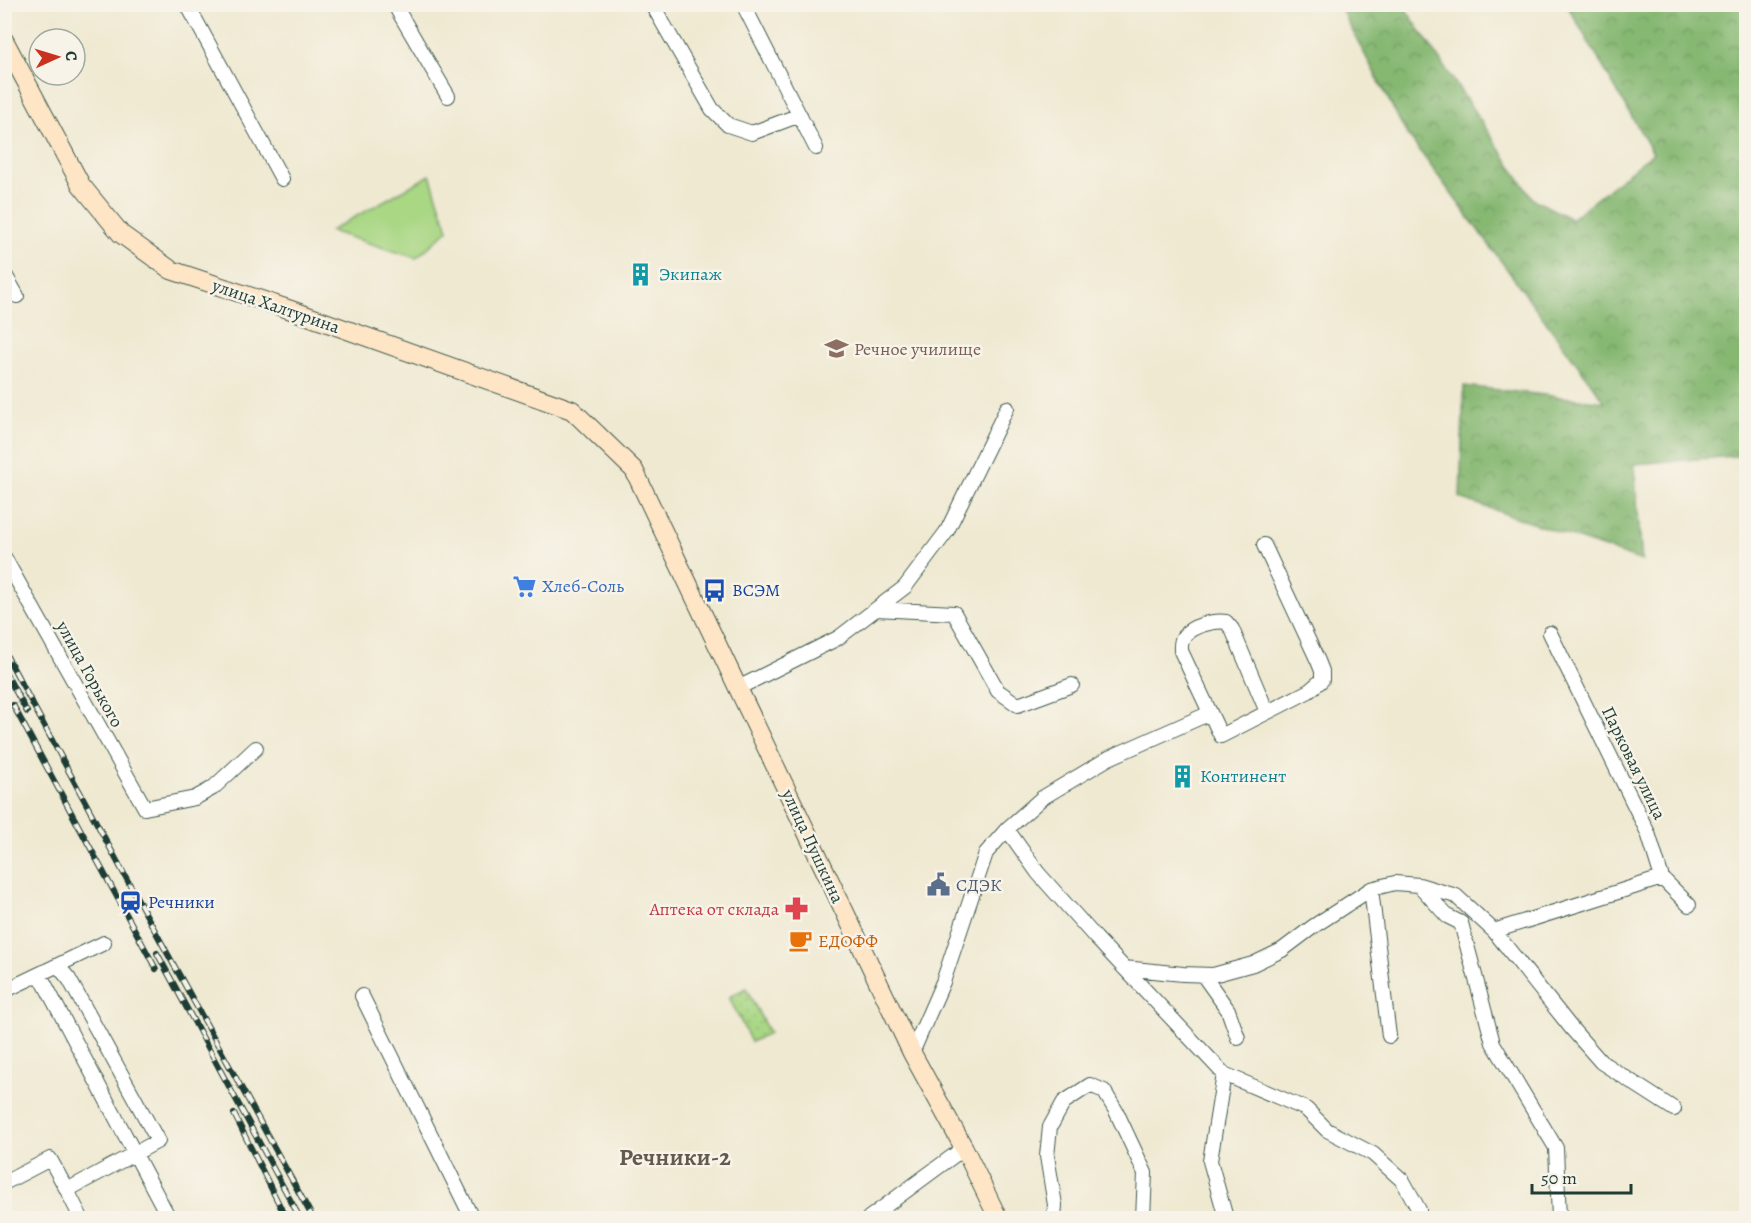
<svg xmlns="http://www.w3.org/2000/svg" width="1751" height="1223" font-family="Alegreya,serif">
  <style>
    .forest { fill: url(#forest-crowns); stroke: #527a53; stroke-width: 1.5 }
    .park { fill: url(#park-dots); stroke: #648a5c; stroke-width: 1.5 }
    .pitch { fill: #a9d784; stroke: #648a5c; stroke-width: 1.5 }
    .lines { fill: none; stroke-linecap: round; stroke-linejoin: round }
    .street-casing { stroke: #3e574c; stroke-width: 16 }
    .secondary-casing { stroke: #3e574c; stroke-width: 20 }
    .street { stroke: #fff; stroke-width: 14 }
    .secondary { stroke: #fde5c5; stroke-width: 18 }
    .rail-casing { stroke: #1f3d34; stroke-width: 6 }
    .rail { stroke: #f7f3e8; stroke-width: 4; stroke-dasharray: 11; stroke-linecap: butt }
    .labels { text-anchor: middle; stroke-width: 5; stroke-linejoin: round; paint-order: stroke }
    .culture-label { font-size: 18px; fill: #0d838f; stroke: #f7f3e8; text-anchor: start }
    .street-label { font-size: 18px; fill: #1f3d34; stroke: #f7f3e8 }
    .education-label { font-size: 18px; fill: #785e54; stroke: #f7f3e8; text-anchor: start }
    .shop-label { font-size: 18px; fill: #366cbe; stroke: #f7f3e8; text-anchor: start }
    .transit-label { font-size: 18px; fill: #164399; stroke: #f7f3e8; text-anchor: start }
    .service-label { font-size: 18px; fill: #4e5e75; stroke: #f7f3e8; text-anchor: start }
    .health-label { font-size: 18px; fill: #be3a42; stroke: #f7f3e8; text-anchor: end }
    .food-label { font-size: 18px; fill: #c56008; stroke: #f7f3e8; text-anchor: start }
    .district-label { font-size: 24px; font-weight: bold; fill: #64594d; stroke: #f7f3e8 }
  </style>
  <defs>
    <pattern id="forest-crowns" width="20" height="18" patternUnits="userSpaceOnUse" patternTransform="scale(1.5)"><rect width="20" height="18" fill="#86b872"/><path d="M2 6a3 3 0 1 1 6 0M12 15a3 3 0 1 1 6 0" fill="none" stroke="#6d975e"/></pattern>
    <pattern id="park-dots" width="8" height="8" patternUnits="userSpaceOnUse" patternTransform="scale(1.5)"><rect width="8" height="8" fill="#a9d784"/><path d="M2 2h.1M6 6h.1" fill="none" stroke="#91b973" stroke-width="1.8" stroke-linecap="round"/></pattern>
  </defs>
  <rect width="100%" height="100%" fill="#f7f3e8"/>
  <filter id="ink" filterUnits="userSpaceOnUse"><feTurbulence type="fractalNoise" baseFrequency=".0167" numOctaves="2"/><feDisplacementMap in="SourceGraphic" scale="12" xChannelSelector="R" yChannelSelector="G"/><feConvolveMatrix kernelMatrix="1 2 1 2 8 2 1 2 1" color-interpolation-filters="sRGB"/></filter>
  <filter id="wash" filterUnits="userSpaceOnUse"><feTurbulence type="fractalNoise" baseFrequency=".008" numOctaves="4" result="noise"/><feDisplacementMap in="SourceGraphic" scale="24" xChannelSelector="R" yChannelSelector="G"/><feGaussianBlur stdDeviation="1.35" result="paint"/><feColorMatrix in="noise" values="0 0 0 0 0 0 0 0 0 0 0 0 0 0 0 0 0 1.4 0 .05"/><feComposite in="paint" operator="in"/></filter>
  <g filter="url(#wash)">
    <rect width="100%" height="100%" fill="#efe9d1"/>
    <path class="forest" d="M1339 5H1403L1533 199 1571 219 1653 153 1567 5H1746V455L1634 464 1642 561 1460 498 1464 386 1605 402 1405 131Z"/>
    <path class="park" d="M746 988 769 1033 751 1042 729 997Z"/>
    <path class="pitch" d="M430 175 448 230 416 258 330 231Z"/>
  </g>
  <g filter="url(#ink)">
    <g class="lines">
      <defs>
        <path id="street" d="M187 4 282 179
          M394 4 448 96
          M652 4 712 109 728 125 752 133 800 115
          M743 4 816 148
          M4 273 17 296
          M1264 545 1318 661 1322 671V680L1309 691 1221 736 1181 651C1181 646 1180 641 1184 636 1191 626 1214 620 1226 622L1232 629 1267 712
          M4 557 145 808 195 798 213 788 256 748
          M876 609 954 613 998 691 1018 705 1072 685
          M1550 633 1648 833 1662 878 1689 905
          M738 688 838 638 905 587 947 531 1007 408
          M1007 829 1038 873 1096 938 1224 1074 1306 1109 1327 1130 1373 1154 1403 1181 1419 1210V1218
          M1420 886 1447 916 1461 923 1493 1043 1556 1148 1559 1218
          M1371 889 1389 1036
          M1494 931 1662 878
          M1124 968 1183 974 1213 975 1253 964 1282 950 1314 926 1371 889 1395 883 1419 885 1456 896 1494 931 1572 1029 1601 1062 1674 1109
          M40 975 169 1218
          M1203 975 1228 1010 1238 1038
          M4 991 104 943
          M362 996 472 1218
          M912 1053 943 982 986 853 1007 829 1042 798 1109 758 1210 713
          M1224 1074 1210 1161 1226 1218
          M4 1183 50 1159 67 1190 158 1141 69 979 58 966
          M67 1190 81 1218
          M869 1218 964 1148
          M1054 1218 1055 1205 1047 1156 1050 1127 1064 1102 1090 1085 1104 1091 1116 1111 1145 1173 1143 1218"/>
        <path id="secondary" d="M4 40 81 185 121 234 171 270 291 310 572 410 634 470 912 1053 964 1148 998 1218"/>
      </defs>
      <use href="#street" class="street-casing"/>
      <use href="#secondary" class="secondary-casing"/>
      <use href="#street" class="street"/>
      <use href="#secondary" class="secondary"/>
      <defs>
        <path id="rail" d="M4 651 137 898 313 1218
          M4 670 27 712
          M13 705 156 969
          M157 953 300 1218
          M234 1114 286 1218"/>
      </defs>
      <use href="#rail" class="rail-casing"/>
      <use href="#rail" class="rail"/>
    </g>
  </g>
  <defs>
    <symbol id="building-bare" viewBox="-9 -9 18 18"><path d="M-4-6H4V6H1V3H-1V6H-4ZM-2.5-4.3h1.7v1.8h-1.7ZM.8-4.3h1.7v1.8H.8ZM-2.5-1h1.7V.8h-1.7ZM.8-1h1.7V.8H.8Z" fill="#0f9aa8" stroke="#f7f3e8" stroke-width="2.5" paint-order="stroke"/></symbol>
    <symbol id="university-bare" viewBox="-9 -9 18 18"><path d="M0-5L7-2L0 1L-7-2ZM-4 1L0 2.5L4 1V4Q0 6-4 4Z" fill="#8d6e63" stroke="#f7f3e8" stroke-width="2.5" paint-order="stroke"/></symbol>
    <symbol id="supermarket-bare" viewBox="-9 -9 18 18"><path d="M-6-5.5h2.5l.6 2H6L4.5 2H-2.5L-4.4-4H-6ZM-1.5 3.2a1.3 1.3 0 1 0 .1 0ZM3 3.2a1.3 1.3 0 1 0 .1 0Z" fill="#3f7fe0" stroke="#f7f3e8" stroke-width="2.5" paint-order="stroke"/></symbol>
    <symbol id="bus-bare" viewBox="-9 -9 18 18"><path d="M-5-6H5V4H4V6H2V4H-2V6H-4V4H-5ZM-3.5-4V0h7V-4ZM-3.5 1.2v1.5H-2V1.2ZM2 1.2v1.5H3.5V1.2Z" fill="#1a4fb4" stroke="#f7f3e8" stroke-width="2.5" paint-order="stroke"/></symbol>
    <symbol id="civic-bare" viewBox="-9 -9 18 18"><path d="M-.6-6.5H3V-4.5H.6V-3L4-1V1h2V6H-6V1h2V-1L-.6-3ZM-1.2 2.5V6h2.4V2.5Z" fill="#5c6f8a" stroke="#f7f3e8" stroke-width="2.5" paint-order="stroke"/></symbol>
    <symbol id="station-bare" viewBox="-9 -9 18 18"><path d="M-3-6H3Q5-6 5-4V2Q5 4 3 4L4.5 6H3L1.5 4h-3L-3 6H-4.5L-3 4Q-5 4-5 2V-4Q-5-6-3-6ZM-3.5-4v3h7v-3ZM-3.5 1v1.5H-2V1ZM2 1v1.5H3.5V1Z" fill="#1a4fb4" stroke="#f7f3e8" stroke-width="2.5" paint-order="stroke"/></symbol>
    <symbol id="pharmacy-bare" viewBox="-9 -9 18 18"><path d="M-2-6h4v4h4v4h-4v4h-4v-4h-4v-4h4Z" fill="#e0444e" stroke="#f7f3e8" stroke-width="2.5" paint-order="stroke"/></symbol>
    <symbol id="cafe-bare" viewBox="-9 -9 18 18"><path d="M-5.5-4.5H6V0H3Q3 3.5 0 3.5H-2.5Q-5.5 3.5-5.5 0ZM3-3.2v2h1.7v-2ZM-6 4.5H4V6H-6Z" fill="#e8710a" stroke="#f7f3e8" stroke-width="2.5" paint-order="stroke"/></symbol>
  </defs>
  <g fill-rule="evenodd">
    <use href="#building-bare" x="624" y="258" width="33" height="33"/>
    <use href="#university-bare" x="820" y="332" width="33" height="33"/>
    <use href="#supermarket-bare" x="508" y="570" width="33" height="33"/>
    <use href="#bus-bare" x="698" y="574" width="33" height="33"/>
    <use href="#building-bare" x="1166" y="760" width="33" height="33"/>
    <use href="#civic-bare" x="922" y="868" width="33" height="33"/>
    <use href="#station-bare" x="114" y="886" width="33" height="33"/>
    <use href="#pharmacy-bare" x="780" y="892" width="33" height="33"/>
    <use href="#cafe-bare" x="784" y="924" width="33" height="33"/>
  </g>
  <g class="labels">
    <g class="culture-label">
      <text x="659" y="280">Экипаж</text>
      <text x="1200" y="782">Континент</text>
    </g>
    <g class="street-label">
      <text transform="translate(276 306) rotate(19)" y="6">улица Халтурина</text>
      <text transform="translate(90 674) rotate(61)" y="6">улица Горького</text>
      <text transform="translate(1634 763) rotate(64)" y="6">Парковая улица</text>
      <text transform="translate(813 846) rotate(65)" y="6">улица Пушкина</text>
    </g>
    <g class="education-label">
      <text x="854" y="355">Речное училище</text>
    </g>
    <g class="shop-label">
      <text x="542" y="592">Хлеб-Соль</text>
    </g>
    <g class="transit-label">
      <text x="732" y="596">ВСЭМ</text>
      <text x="148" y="908">Речники</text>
    </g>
    <g class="service-label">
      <text x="956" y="891">СДЭК</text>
    </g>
    <g class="health-label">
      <text x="779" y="915">Аптека от склада</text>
    </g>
    <g class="food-label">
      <text x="818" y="947">ЕДОФФ</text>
    </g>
    <g class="district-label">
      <text x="675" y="1165">Речники-2</text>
    </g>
  </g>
  <rect width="1751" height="1223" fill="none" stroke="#f7f3e8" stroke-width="24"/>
  <g transform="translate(57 57) rotate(86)"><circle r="28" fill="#f7f3e8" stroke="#a1aaa0" stroke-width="1.5"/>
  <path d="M0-4.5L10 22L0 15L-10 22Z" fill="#c8321e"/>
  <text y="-9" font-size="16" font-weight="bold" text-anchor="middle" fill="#1f3d34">С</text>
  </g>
  <path d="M1532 1184v9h99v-9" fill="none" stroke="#1f3d34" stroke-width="3"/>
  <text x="1541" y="1184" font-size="18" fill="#1f3d34" stroke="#f7f3e8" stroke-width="4.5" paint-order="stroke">50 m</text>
</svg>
